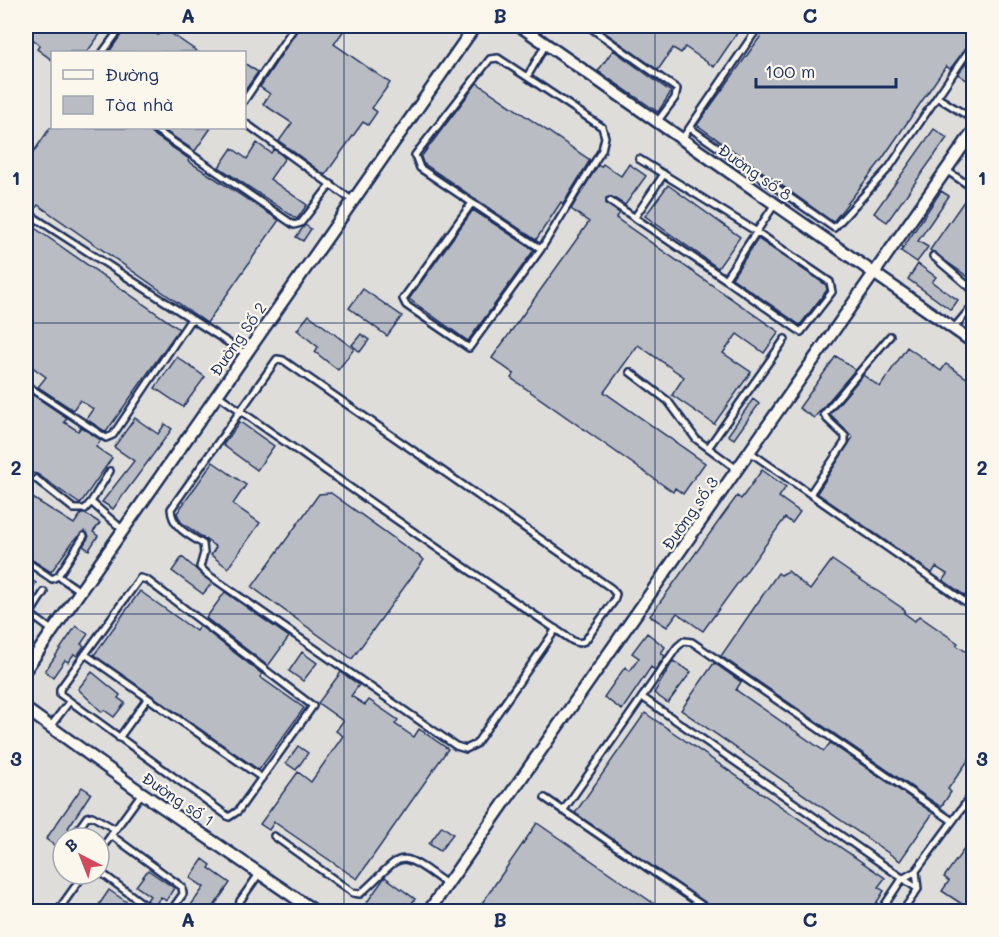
<svg xmlns="http://www.w3.org/2000/svg" width="999" height="937" font-family="Mali,sans-serif">
  <style>
    .built { fill: #deddda; fill-rule: evenodd }
    .building { fill: #b9bcc3; stroke: #1b2f5e; stroke-width: 1.5 }
    .lines { fill: none; stroke-linecap: round; stroke-linejoin: round }
    .service-casing { stroke: #1b2f5e; stroke-width: 10 }
    .minor-casing { stroke: #1b2f5e; stroke-width: 15 }
    .service { stroke: #fbf7ec; stroke-width: 5 }
    .minor { stroke: #fbf7ec; stroke-width: 10 }
    .grid { fill: none; stroke: #1b2f5e; stroke-width: 1.5; stroke-opacity: 0.55 }
    .labels { text-anchor: middle; stroke-width: 4.5; stroke-linejoin: round; paint-order: stroke }
    .street-label { font-size: 16px; fill: #1b2f5e; stroke: #fbf7ec }
    .neatline { fill: none; stroke: #1b2f5e; stroke-width: 2 }
    .grid-label { font-size: 20px; text-anchor: middle; font-weight: bold; fill: #1b2f5e }
  </style>
  <rect width="100%" height="100%" fill="#eeebe4"/>
  <filter id="ink" filterUnits="userSpaceOnUse"><feTurbulence type="fractalNoise" baseFrequency=".0167" numOctaves="2"/><feDisplacementMap in="SourceGraphic" scale="12" xChannelSelector="R" yChannelSelector="G"/><feConvolveMatrix kernelMatrix="1 2 1 2 8 2 1 2 1" color-interpolation-filters="sRGB"/></filter>
  <g filter="url(#ink)">
    <path class="built" d="M26 26H973V911H26ZM52 52H244V128H52ZM63 838H99V874H63Z"/>
    <path class="building" d="M26 26H106L87 52H52V60L37 49 40 45 26 34Z
      M127 26H144L158 35 163 28 198 52H109Z
      M300 26H347L334 44 390 83 372 108 377 112 368 125 363 122 325 175 279 141 292 123 263 104 270 94 260 87Z
      M596 26H742L714 67 685 47 681 53 673 48 658 70Z
      M768 26H974V38L950 69 946 66 880 162 833 222 697 125Z
      M613 50 671 92 658 112 598 71Z
      M974 52V85L958 74Z
      M244 63 258 72 244 92Z
      M477 83 590 160 563 204 561 202 536 240 423 163 421 157Z
      M50 128H148L150 132 189 159 188 161 279 220 207 323 38 205 35 209 26 203V163Z
      M161 128H211L195 151Z
      M934 129 947 138 887 222 874 213Z
      M257 143 271 153 274 149 285 158 270 179 307 205 297 219 219 167 232 148 247 159Z
      M603 164 621 176 629 164 646 176 625 205 612 197 606 198V204L620 213 616 218 779 332 764 353 737 334 723 353 751 372 714 424 672 395 684 377 638 345 604 392 705 463 683 494 675 488 673 492 511 378 514 374 492 358 589 222 571 209 598 165 601 167Z
      M668 185 740 237 718 268 645 216Z
      M941 191 949 196 918 241 928 247 917 262 901 251Z
      M964 201 974 208V281L930 250Z
      M473 210 534 250 468 341 409 299Z
      M29 224 179 329 106 432 86 419 93 409 80 400 73 410 38 387 46 377 31 366 26 374V228Z
      M305 225 311 229 303 241 296 237Z
      M758 239 826 285 827 290 800 325 732 278Z
      M918 264 936 277 932 282 958 300 951 310 908 279Z
      M363 289 402 316 387 336 349 308Z
      M309 315 354 349 338 370 315 352 318 347 297 330Z
      M361 334 369 340 360 352 352 345Z
      M907 347 941 371 946 364 974 383V602L943 580 947 574 936 567 932 573 817 493 853 437 830 414 863 375 880 387Z
      M836 356 855 370 814 418 799 408Z
      M177 357 205 377 183 407 155 388Z
      M33 395 67 418 64 422 78 431 81 427 101 440 96 447 112 458 80 504 37 474 32 473 26 482V403Z
      M753 399 759 404 734 439 728 435Z
      M135 418 158 434 165 424 172 429 113 509 102 502 134 461 114 447Z
      M240 422 274 446 257 470 223 445Z
      M213 462 246 485 233 504 260 523 228 568 211 555 216 547 181 522 177 513Z
      M762 470 786 487 779 497 800 512 792 523 785 518 703 631 677 613 667 627 650 616 737 496 741 499Z
      M331 493 424 560 352 659 252 587 319 494Z
      M28 495 74 524 81 514H86L100 523 93 532 98 536 89 550 83 546 89 536 84 531 74 540 51 572 26 556V499Z
      M182 557 212 583 203 594 172 571Z
      M832 560 905 610 904 613 915 621 919 616 958 643 956 645 974 657V752L948 789 951 792 941 807 721 656 778 573 781 575 788 571 810 590Z
      M26 576 36 583 26 598Z
      M140 591 196 631 200 626 262 674 260 677 304 708 259 770 94 655Z
      M225 592 289 637 268 666 206 618Z
      M26 617 36 624 31 632 26 628Z
      M76 626 88 634 81 644 84 646 77 656 74 654 68 662 65 660 53 677 45 671Z
      M647 633 665 647 661 653 665 656 655 670 651 667 622 710 604 697 625 667 630 671 639 658 632 653Z
      M302 652 317 663 303 681 289 671Z
      M673 661 691 672 668 703 654 693Z
      M714 663 741 682 736 690 824 751 830 743 933 813 900 861 681 710Z
      M92 672 120 695 118 698 125 703 114 717 104 710 102 712 78 689Z
      M341 672 359 685 351 696 365 705 369 700 398 720 395 724 414 737 419 729 448 749 357 879 274 822 269 830 260 824 298 772 311 782 343 736 336 731 343 721 318 703Z
      M645 713 885 878 878 887 884 891 872 910 868 907 865 912H717L575 813Z
      M298 746 308 753 296 770 286 763Z
      M82 787 91 793 68 828 71 831 67 838H63V847L60 845 58 848 46 839Z
      M537 823 666 912H476Z
      M442 826 453 834 440 851 429 844Z
      M967 845 974 849V912L942 891 949 881 944 877Z
      M203 859 211 865 209 868 230 883 210 912H186L204 887 190 878Z
      M148 870 174 888 166 901 161 897 154 906 147 900 150 896 136 886Z
      M385 877 415 899 405 912H360Z
      M109 890 140 911 141 909 145 912H94Z"/>
    <g class="lines">
      <defs>
        <path id="service" d="M588 26 677 89 675 98 657 122
          M974 43 937 97 974 120
          M103 52 122 26
          M527 77 498 58 490 59 415 155 420 168 541 249
          M244 101 295 26
          M244 122 353 201
          M153 128 294 225 301 223 331 184
          M690 128 834 228 889 168 937 97
          M682 139 759 26
          M639 159 757 232 830 282 832 292 801 332 725 279 775 204
          M946 170 974 189
          M610 201 725 279
          M472 203 403 299 406 305 469 348 541 249 602 150 605 137 602 127 527 77 546 44
          M26 212 246 354
          M635 217 664 174
          M933 256 974 291
          M953 329 974 304
          M630 372 668 401 696 439 737 469
          M26 385 106 438 113 435 191 319
          M218 395C336 478 454 561 573 641L579 643 585 641 614 601 616 594 611 588 283 360 277 359 171 509C172 528 189 535 203 544L204 553 200 567 207 574 456 746 466 749 476 744 556 629
          M708 448 785 339
          M750 452 974 608
          M110 471 91 502 123 530
          M36 479 74 509H85L91 502
          M810 494 845 442V436L827 419 824 414 890 336
          M26 561 52 579 58 576
          M140 578 147 580 313 706 238 811 229 817 60 694V689Z
          M80 591 58 576 84 536
          M44 592 30 614 53 631
          M85 654 262 778
          M642 697 918 889
          M50 727 69 702
          M119 738 148 698
          M545 798 712 912
          M563 811 677 647 684 641 692 642 951 820
          M111 835 182 887 183 894 170 912
          M274 836 353 893 360 894C405 854 393 845 448 885
          M72 838 87 817 92 816 115 829
          M99 852 142 793
          M99 871 154 912
          M57 912 84 874
          M238 912 240 901 259 874
          M880 912 902 879 916 871 974 792
          M902 912 918 889 916 871"/>
        <path id="minor" d="M520 26 974 343
          M26 669 475 26
          M26 709 142 793 316 912
          M428 912 974 130"/>
      </defs>
      <use href="#service" class="service-casing"/>
      <use href="#minor" class="minor-casing"/>
      <use href="#service" class="service"/>
      <use href="#minor" class="minor"/>
    </g>
  </g>
  <path class="grid" d="M344 26V912M655 26V912M26 323H974M26 614H974"/>
  <g class="labels">
    <g class="street-label">
      <text transform="translate(755 172) rotate(35)" y="6">Đường số 8</text>
      <text transform="translate(238 339) rotate(-55)" y="6">Đường Số 2</text>
      <text transform="translate(690 513) rotate(-55)" y="6">Đường số 3</text>
      <text transform="translate(178 799) rotate(34)" y="6">Đường số 1</text>
    </g>
  </g>
  <rect width="999" height="937" fill="none" stroke="#fbf7ec" stroke-width="66"/>
  <rect x="51" y="51" width="195" height="78" fill="#fbf7ec" stroke="#a1a7b3" stroke-width="1.5"/>
  <rect x="63" y="70" width="30" height="9" fill="#fbf7ec" stroke="#a1a7b3" stroke-width="1.5"/>
  <text x="105" y="81" font-size="18" fill="#1b2f5e">Đường</text>
  <rect x="63" y="96" width="30" height="18" fill="#b9bcc3" stroke="#a1a7b3" stroke-width="1.5"/>
  <text x="105" y="111" font-size="18" fill="#1b2f5e">Tòa nhà</text>
  <g transform="translate(81 856) rotate(318)"><circle r="28" fill="#fbf7ec" stroke="#a1a7b3" stroke-width="1.5"/>
  <path d="M0-4.5L10 22L0 15L-10 22Z" fill="#d1495b"/>
  <text y="-9" font-size="16" font-weight="bold" text-anchor="middle" fill="#1b2f5e">B</text>
  </g>
  <path d="M756 78v9h140v-9" fill="none" stroke="#1b2f5e" stroke-width="3"/>
  <text x="765" y="78" font-size="18" fill="#1b2f5e" stroke="#fbf7ec" stroke-width="4.5" paint-order="stroke">100 m</text>
  <rect x="33" y="33" width="933" height="871" class="neatline"/>
  <g class="grid-label">
    <text x="188" y="23">A</text>
    <text x="500" y="23">B</text>
    <text x="810" y="23">C</text>
    <text x="16" y="185">1</text>
    <text x="982" y="185">1</text>
    <text x="16" y="475">2</text>
    <text x="982" y="475">2</text>
    <text x="16" y="766">3</text>
    <text x="982" y="766">3</text>
    <text x="188" y="927">A</text>
    <text x="500" y="927">B</text>
    <text x="810" y="927">C</text>
  </g>
</svg>
